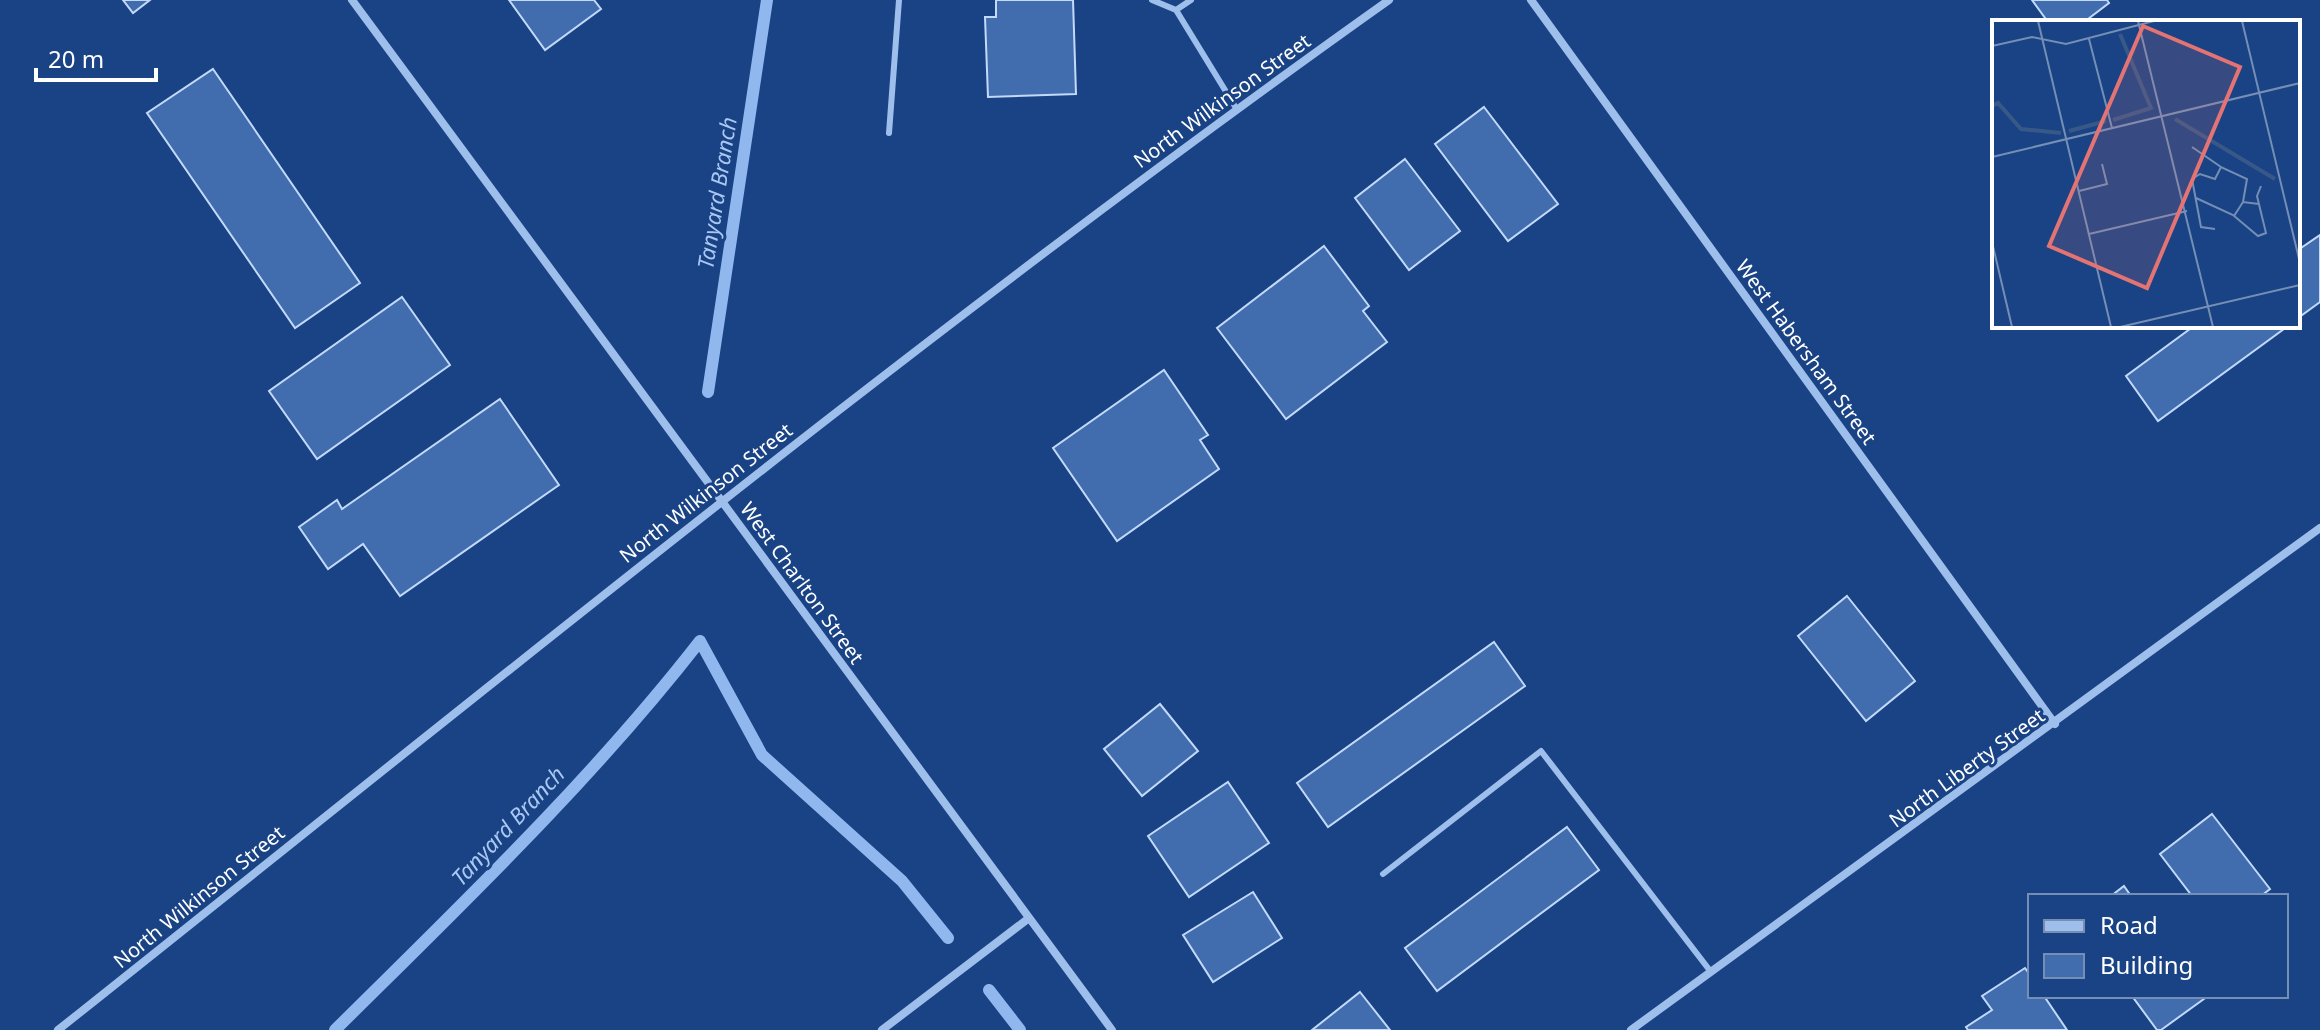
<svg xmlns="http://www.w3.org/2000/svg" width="2320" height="1030" font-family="'Noto Sans',sans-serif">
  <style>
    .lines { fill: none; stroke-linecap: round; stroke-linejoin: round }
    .stream { stroke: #91b8ee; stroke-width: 12 }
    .building { fill: #416dae; stroke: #c3d9f9; stroke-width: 2 }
    .service { stroke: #9ebeec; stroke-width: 6 }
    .minor { stroke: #9ebeec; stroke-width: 8 }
    .labels { text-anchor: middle; stroke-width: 6; stroke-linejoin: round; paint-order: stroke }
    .street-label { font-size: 20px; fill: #fff; stroke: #194384 }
    .water-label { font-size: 22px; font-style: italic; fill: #aac8f3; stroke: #194384 }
    .inset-river { fill: none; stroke: #385888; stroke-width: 4 }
    .inset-road { fill: none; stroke: #758eb5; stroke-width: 2 }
    .view { fill: #e47373; fill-opacity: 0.15; stroke: #e47373; stroke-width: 4 }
    .inset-edge { fill: none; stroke: #fff; stroke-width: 4 }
  </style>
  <rect width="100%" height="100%" fill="#194384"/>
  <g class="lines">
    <path class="stream" d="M708 392 767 0
      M989 990 1020 1030
      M335 1030C461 905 591 781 700 641L762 755 902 881 948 938"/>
  </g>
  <path class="building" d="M123 0H150L133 13Z
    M509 0H594L601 9 545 50Z
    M996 0H1073L1076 94 988 97 985 17H996Z
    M2032 0H2107L2109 3 2084 22H2048Z
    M213 69 360 283 295 328 147 113Z
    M1484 107 1558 204 1508 241 1435 144Z
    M1405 159 1460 231 1409 270 1355 198Z
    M2320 235V302L2298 318V250Z
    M1324 246 1369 306 1363 311 1387 342 1286 419 1217 328Z
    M402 297 450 365 317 459 269 391Z
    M2194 326H2288L2158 421 2126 376Z
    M1164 370 1208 435 1200 440 1219 469 1117 541 1053 448Z
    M500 399 559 485 400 596 363 544 328 569 299 527 337 500 342 509Z
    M1847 596 1915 681 1866 721 1798 636Z
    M1494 642 1525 686 1328 827 1297 783Z
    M1160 704 1198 751 1142 796 1104 749Z
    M1228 782 1269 843 1189 897 1148 836Z
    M2212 814 2270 889 2261 896H2192L2160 854Z
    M1567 827 1599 870 1437 991 1405 948Z
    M2124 886 2131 896H2111Z
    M1253 892 1282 938 1213 982 1183 935Z
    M2025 968 2030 975V996H2044L2067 1030H1968L1966 1027 1992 1010 1982 996Z
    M1360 992 1390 1030H1312Z
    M2132 996H2208L2161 1030H2157Z"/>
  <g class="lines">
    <path class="service" d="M1152 0 1176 10
      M1191 0 1176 10 1236 108
      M889 133 899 0
      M1383 874 1541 751 1711 972"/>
    <path class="minor" d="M352 0 1112 1030
      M1531 0 2055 724
      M58 1030C497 681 931 325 1389 0
      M882 1030 1029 918
      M1631 1030 2320 528"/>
  </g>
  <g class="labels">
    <g class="street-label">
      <text transform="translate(1222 101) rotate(-36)" y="7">North Wilkinson Street</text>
      <text transform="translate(1806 352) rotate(54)" y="7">West Habersham Street</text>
      <text transform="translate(706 493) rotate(-38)" y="7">North Wilkinson Street</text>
      <text transform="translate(802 583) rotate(54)" y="7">West Charlton Street</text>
      <text transform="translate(1967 768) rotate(-36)" y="7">North Liberty Street</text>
      <text transform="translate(199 897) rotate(-39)" y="7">North Wilkinson Street</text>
    </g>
    <g class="water-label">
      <text transform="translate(717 193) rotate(-81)" y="8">Tanyard Branch</text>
      <text transform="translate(508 826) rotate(-47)" y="8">Tanyard Branch</text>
    </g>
  </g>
  <g transform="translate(1992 20)">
    <rect width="308" height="308" fill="#194384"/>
    <path class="inset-river" d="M0 86 6 83 29 109 69 113M183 99 283 159M121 100 159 88 128 14M77 111 114 101"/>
    <path class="inset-road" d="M46 1 119 307M146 1 221 307M250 1 308 243M97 19 120 108M0 26 40 17 74 24 162 1M200 127 229 147M0 137 308 63M200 159 208 154 223 159 229 147 255 159 251 182M200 159 209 207 223 209M87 171 115 164 110 144M204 178 241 195 266 216 274 213 265 176 269 166M242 196 251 182 267 184M97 214 195 191M0 222 20 307M128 307 308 265"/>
    <path class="view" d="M151 6 248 47 155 268 57 226Z"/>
    <rect width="308" height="308" class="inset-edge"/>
  </g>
  <rect x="2028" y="894" width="260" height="104" fill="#194384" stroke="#758eb5" stroke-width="2"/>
  <rect x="2044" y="920" width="40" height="12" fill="#9ebeec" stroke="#758eb5" stroke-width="2"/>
  <text x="2100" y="934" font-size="24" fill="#ffffff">Road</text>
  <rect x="2044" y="954" width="40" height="24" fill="#416dae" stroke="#758eb5" stroke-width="2"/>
  <text x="2100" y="974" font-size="24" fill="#ffffff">Building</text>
  <path d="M36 68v12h120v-12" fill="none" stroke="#ffffff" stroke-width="4"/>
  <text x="48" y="68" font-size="24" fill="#ffffff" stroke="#194384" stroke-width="6" paint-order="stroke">20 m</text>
</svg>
